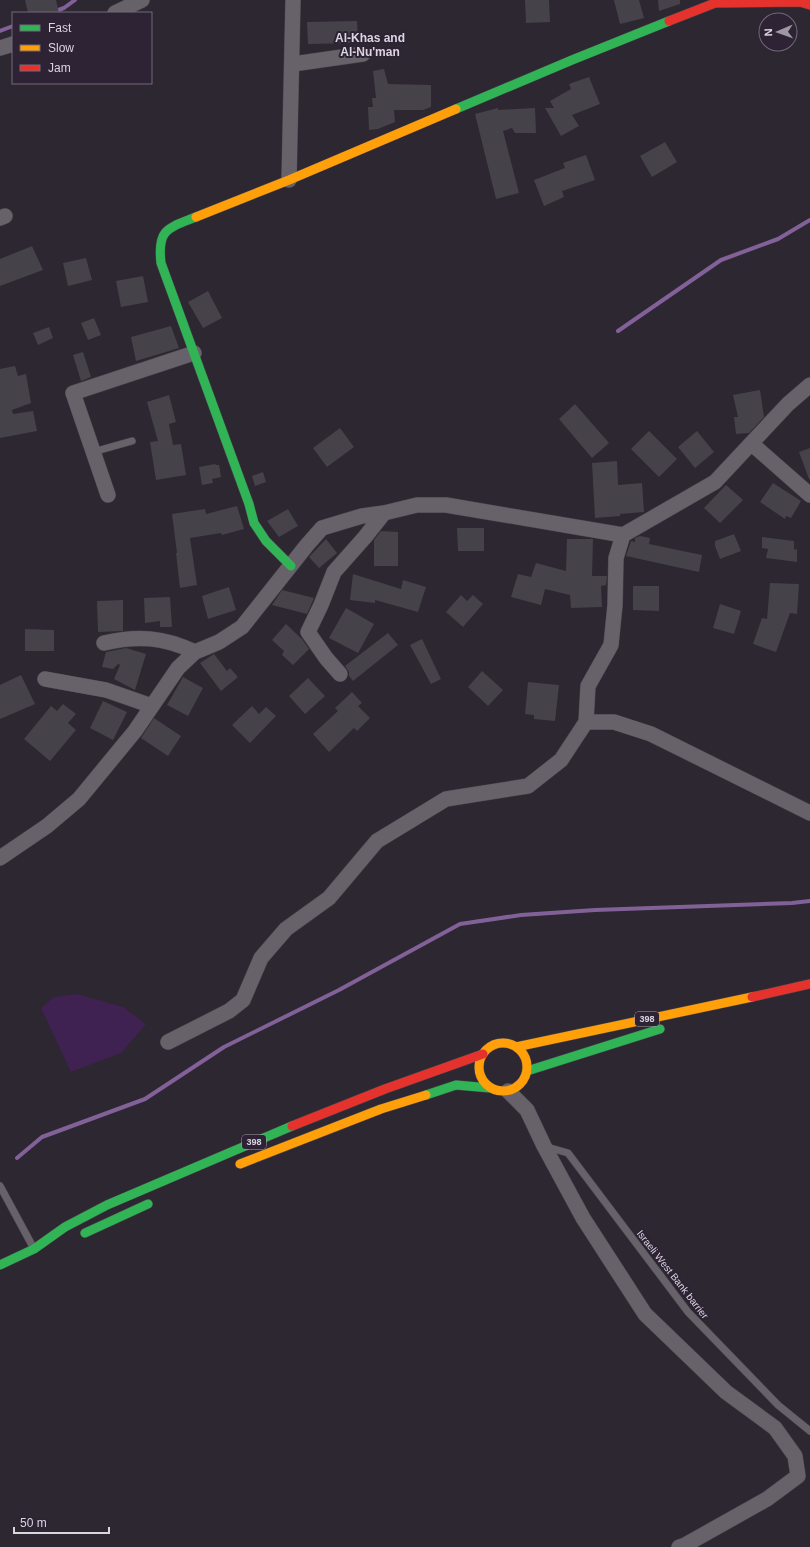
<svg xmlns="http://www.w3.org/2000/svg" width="810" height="1547" font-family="Arial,sans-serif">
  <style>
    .green { fill: #3f2252 }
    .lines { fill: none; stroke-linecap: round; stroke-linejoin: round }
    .stream { stroke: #826199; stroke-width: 4 }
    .building { fill: #46424a }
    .lane-casing { stroke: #48444c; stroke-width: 8 }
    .street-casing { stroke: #48444c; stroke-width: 16 }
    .fast-casing { stroke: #48444c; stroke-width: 10 }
    .slow-casing { stroke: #48444c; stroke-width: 10 }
    .jam-casing { stroke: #48444c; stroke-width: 10 }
    .lane { stroke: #67626a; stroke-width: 7 }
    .street { stroke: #67626a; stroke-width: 15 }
    .fast { stroke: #30b455; stroke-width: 9 }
    .slow { stroke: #ff9f0a; stroke-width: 9 }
    .jam { stroke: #e5322d; stroke-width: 9 }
    .labels { text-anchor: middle; stroke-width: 4; stroke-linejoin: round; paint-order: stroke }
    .shield { fill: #2d2334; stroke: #a7a0ac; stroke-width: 1 }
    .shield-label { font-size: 9px; font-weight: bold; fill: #dbd5e0 }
    .street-label { font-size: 10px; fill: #dbd5e0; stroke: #2d2334 }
    .quarter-label { font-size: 12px; font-weight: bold; fill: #dbd5e0; stroke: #2d2334 }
  </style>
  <rect width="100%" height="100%" fill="#2c2730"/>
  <path class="green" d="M77 994 123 1007 146 1024 121 1053 71 1072 41 1008 54 997Z"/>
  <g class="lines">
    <path class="stream" d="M50 13 64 8 75 0
      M0 31 13 26
      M618 331 721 260 778 239 810 220
      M17 1158 42 1137 145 1099 224 1047 339 990 460 924 521 915 595 910 792 903 810 901"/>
  </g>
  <path class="building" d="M25 0H56L59 13H28Z
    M525 0H549L550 22 526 23Z
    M614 0H639L644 18 620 24Z
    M658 0H680V4L659 11Z
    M357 21 358 43 308 44 307 22Z
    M384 69 388 84 431 85V107L423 110H394L395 122 378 129 369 130 368 107H373L372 98H376L373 71Z
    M589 77 600 104 572 115 579 126 561 136 545 108H554L550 101 571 89 569 84Z
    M498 108V110L535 108 536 133H515L512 128 503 131 519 193 496 199 475 114Z
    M665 142 677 162 652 177 640 156Z
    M586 155 595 180 562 191 564 197 544 206 534 180 565 168 563 163Z
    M32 246 43 270 0 286V259Z
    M86 258 92 280 68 286 63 263Z
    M143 276 148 302 121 307 116 281Z
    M208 291 222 318 203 328 188 302Z
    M94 318 101 335 88 340 81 323Z
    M171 326 179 348 136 361 131 337Z
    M49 327 53 338 38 345 33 333Z
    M83 352 91 377 81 381 73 355Z
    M15 366 18 376 26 374 31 403 12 410 13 414 33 411 37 431 0 438V369Z
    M760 390 764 417 749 433 736 434 734 417H738L733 395Z
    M169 395 176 422 169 424 173 445 181 444 186 475 156 480 150 442 158 441 147 402Z
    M575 404 609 443 592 458 559 419Z
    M340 428 354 447 327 467 313 448Z
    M649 431 677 459 659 477 631 449Z
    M697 431 714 452 695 468 678 447Z
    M810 448V479H809L799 452Z
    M617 461 618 485 642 483 644 512 620 514V516L595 518 592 463Z
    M215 464 216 465H219L221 477 212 479 213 483 202 485 199 467Z
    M263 472 266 482 255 486 252 476Z
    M773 483 801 501 791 518 786 516 785 519 760 502Z
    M726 485 743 500 720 523 704 508Z
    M237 506 244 529 222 535 221 533 190 538 197 585 180 588 176 553H177L172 514 205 509 206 514Z
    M288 509 298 526 279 537 267 521Z
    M457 528H484V551H458Z
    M381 531 398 532V566H374V540Z
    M734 534 741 551 720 559 715 546V541Z
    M640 536 650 538 649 544 702 555 699 572 626 556 631 541 635 542V538Z
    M762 537 794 541V550L797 549V562L766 558 768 549 762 548Z
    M326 539 337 553 319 568 309 557Z
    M567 539H593L592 576H607L606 585 601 586 602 607 571 608 570 595 545 589 541 605 511 597 518 574 531 577 536 563 566 571Z
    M353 574 401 589 403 580 426 587 418 612 375 600V603L350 600Z
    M770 583 799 584 797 614 790 613 776 652 753 644 762 618 767 619Z
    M633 586H659V611L633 610Z
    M229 587 236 610 208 619 202 596Z
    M282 590 314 598 307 614 272 605Z
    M461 595 467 601 473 595 483 604 463 627 446 612Z
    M170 597 172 627H160V621L145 623 144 598Z
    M123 600V631L98 632 97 601Z
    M720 604 741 611 734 634 713 628Z
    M346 608 374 624 358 653 329 638Z
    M286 624 302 639 309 649 293 665 282 655 284 651 272 640Z
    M25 629 54 630V651H25Z
    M388 633 398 645 353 681 349 676V672L345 666Z
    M422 639 441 679 431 684 410 645Z
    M126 648 146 654 135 690 114 679 120 665 118 664 113 669 102 667 106 652Z
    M214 654 227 671 230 668 238 677 221 691 200 663Z
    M482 671 503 690 488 706 468 687Z
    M21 675 35 704 0 719V685Z
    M183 677 203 688 188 716 167 705Z
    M308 678 325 696 305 714 289 696Z
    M528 682 559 685 555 721 534 719V715L525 714Z
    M352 692 362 703 358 706 370 718 357 731 354 728 329 752 313 734 338 711 335 708Z
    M103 701 127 712 113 740 90 728Z
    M63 704 76 714 68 723 76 730 50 761 24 739 51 706 57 711Z
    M252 706 259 714 266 707 276 716 250 743 232 725Z
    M154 718 181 736 168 756 141 738Z"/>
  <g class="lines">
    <defs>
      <path id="lane" d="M93 452 132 441
        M547 1147 568 1153 688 1312 778 1405 810 1431
        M0 1186 33 1247"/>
      <path id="street" d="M115 13 142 0
        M0 48 13 44
        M293 64 363 54
        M289 180 293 0
        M0 218 5 216
        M810 385 788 404 715 482 623 535 616 558 615 605 611 645 588 686 586 722H614L651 734 810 813
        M752 444 810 495
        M108 495 73 393 194 353
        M104 643C137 635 164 637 195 652
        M340 674 326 658 308 632 321 605 334 572 365 537 384 513
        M45 679 106 690 152 706
        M0 858 47 826 79 799 135 731 178 668 195 652 219 642 242 627 307 545 322 528 362 516 384 513 417 505H446L623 535
        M168 1042 229 1011 243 1000 261 958 286 929 329 898 377 841 446 799 528 786 561 760 586 722
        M508 1091 527 1110 544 1146 583 1218 645 1314 726 1392 775 1428 795 1456 798 1476 767 1499 685 1545 679 1547"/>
      <path id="fast" d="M456 109 572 60 669 21
        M196 217C168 228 157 229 161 263L249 504 254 523 266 541 291 566
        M527 1071 660 1029
        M426 1095 456 1085 490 1088
        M85 1233 148 1204
        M0 1265 34 1249 65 1227 107 1205 292 1126"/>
      <path id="slow" d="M196 217 289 180 456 109
        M479 1067a24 24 0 1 1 48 0a24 24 0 1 1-48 0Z
        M516 1047 752 997
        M240 1164 381 1109 426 1095"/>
      <path id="jam" d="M669 21 715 3 800 2 810 5
        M752 997 810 984
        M292 1126 385 1089 483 1054"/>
    </defs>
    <use href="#lane" class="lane-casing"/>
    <use href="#street" class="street-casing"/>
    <use href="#fast" class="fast-casing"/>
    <use href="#slow" class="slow-casing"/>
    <use href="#jam" class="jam-casing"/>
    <use href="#lane" class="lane"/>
    <use href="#street" class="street"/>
    <use href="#fast" class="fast"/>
    <use href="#slow" class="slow"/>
    <use href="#jam" class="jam"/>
  </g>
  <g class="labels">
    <g class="shield">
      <rect x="635" y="1012" width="24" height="14" rx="3"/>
      <rect x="242" y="1135" width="24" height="14" rx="3"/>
    </g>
    <g class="shield-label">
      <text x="647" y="1022">398</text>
      <text x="254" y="1145">398</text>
    </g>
    <g class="street-label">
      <text transform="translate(673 1274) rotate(52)" y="4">Israeli West Bank barrier</text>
    </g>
    <g class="quarter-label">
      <text x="370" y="42">Al-Khas and<tspan x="370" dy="14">Al-Nu'man</tspan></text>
    </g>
  </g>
  <rect x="12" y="12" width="140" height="72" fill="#2d2334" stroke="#736a79"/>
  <rect x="20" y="25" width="20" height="6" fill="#30b455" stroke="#736a79"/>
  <text x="48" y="32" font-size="12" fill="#dbd5e0">Fast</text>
  <rect x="20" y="45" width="20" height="6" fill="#ff9f0a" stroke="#736a79"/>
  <text x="48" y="52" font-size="12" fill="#dbd5e0">Slow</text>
  <rect x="20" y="65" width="20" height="6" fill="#e5322d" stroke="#736a79"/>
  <text x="48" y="72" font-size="12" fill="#dbd5e0">Jam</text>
  <g transform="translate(778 32) rotate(268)"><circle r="19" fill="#2d2334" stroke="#736a79"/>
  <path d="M0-3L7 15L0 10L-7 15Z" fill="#9e98a2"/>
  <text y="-6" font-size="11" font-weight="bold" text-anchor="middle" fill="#dbd5e0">N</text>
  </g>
  <path d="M14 1527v6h95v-6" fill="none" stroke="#dbd5e0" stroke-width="2"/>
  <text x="20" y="1527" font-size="12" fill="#dbd5e0" stroke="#2d2334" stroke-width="3" paint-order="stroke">50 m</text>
</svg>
